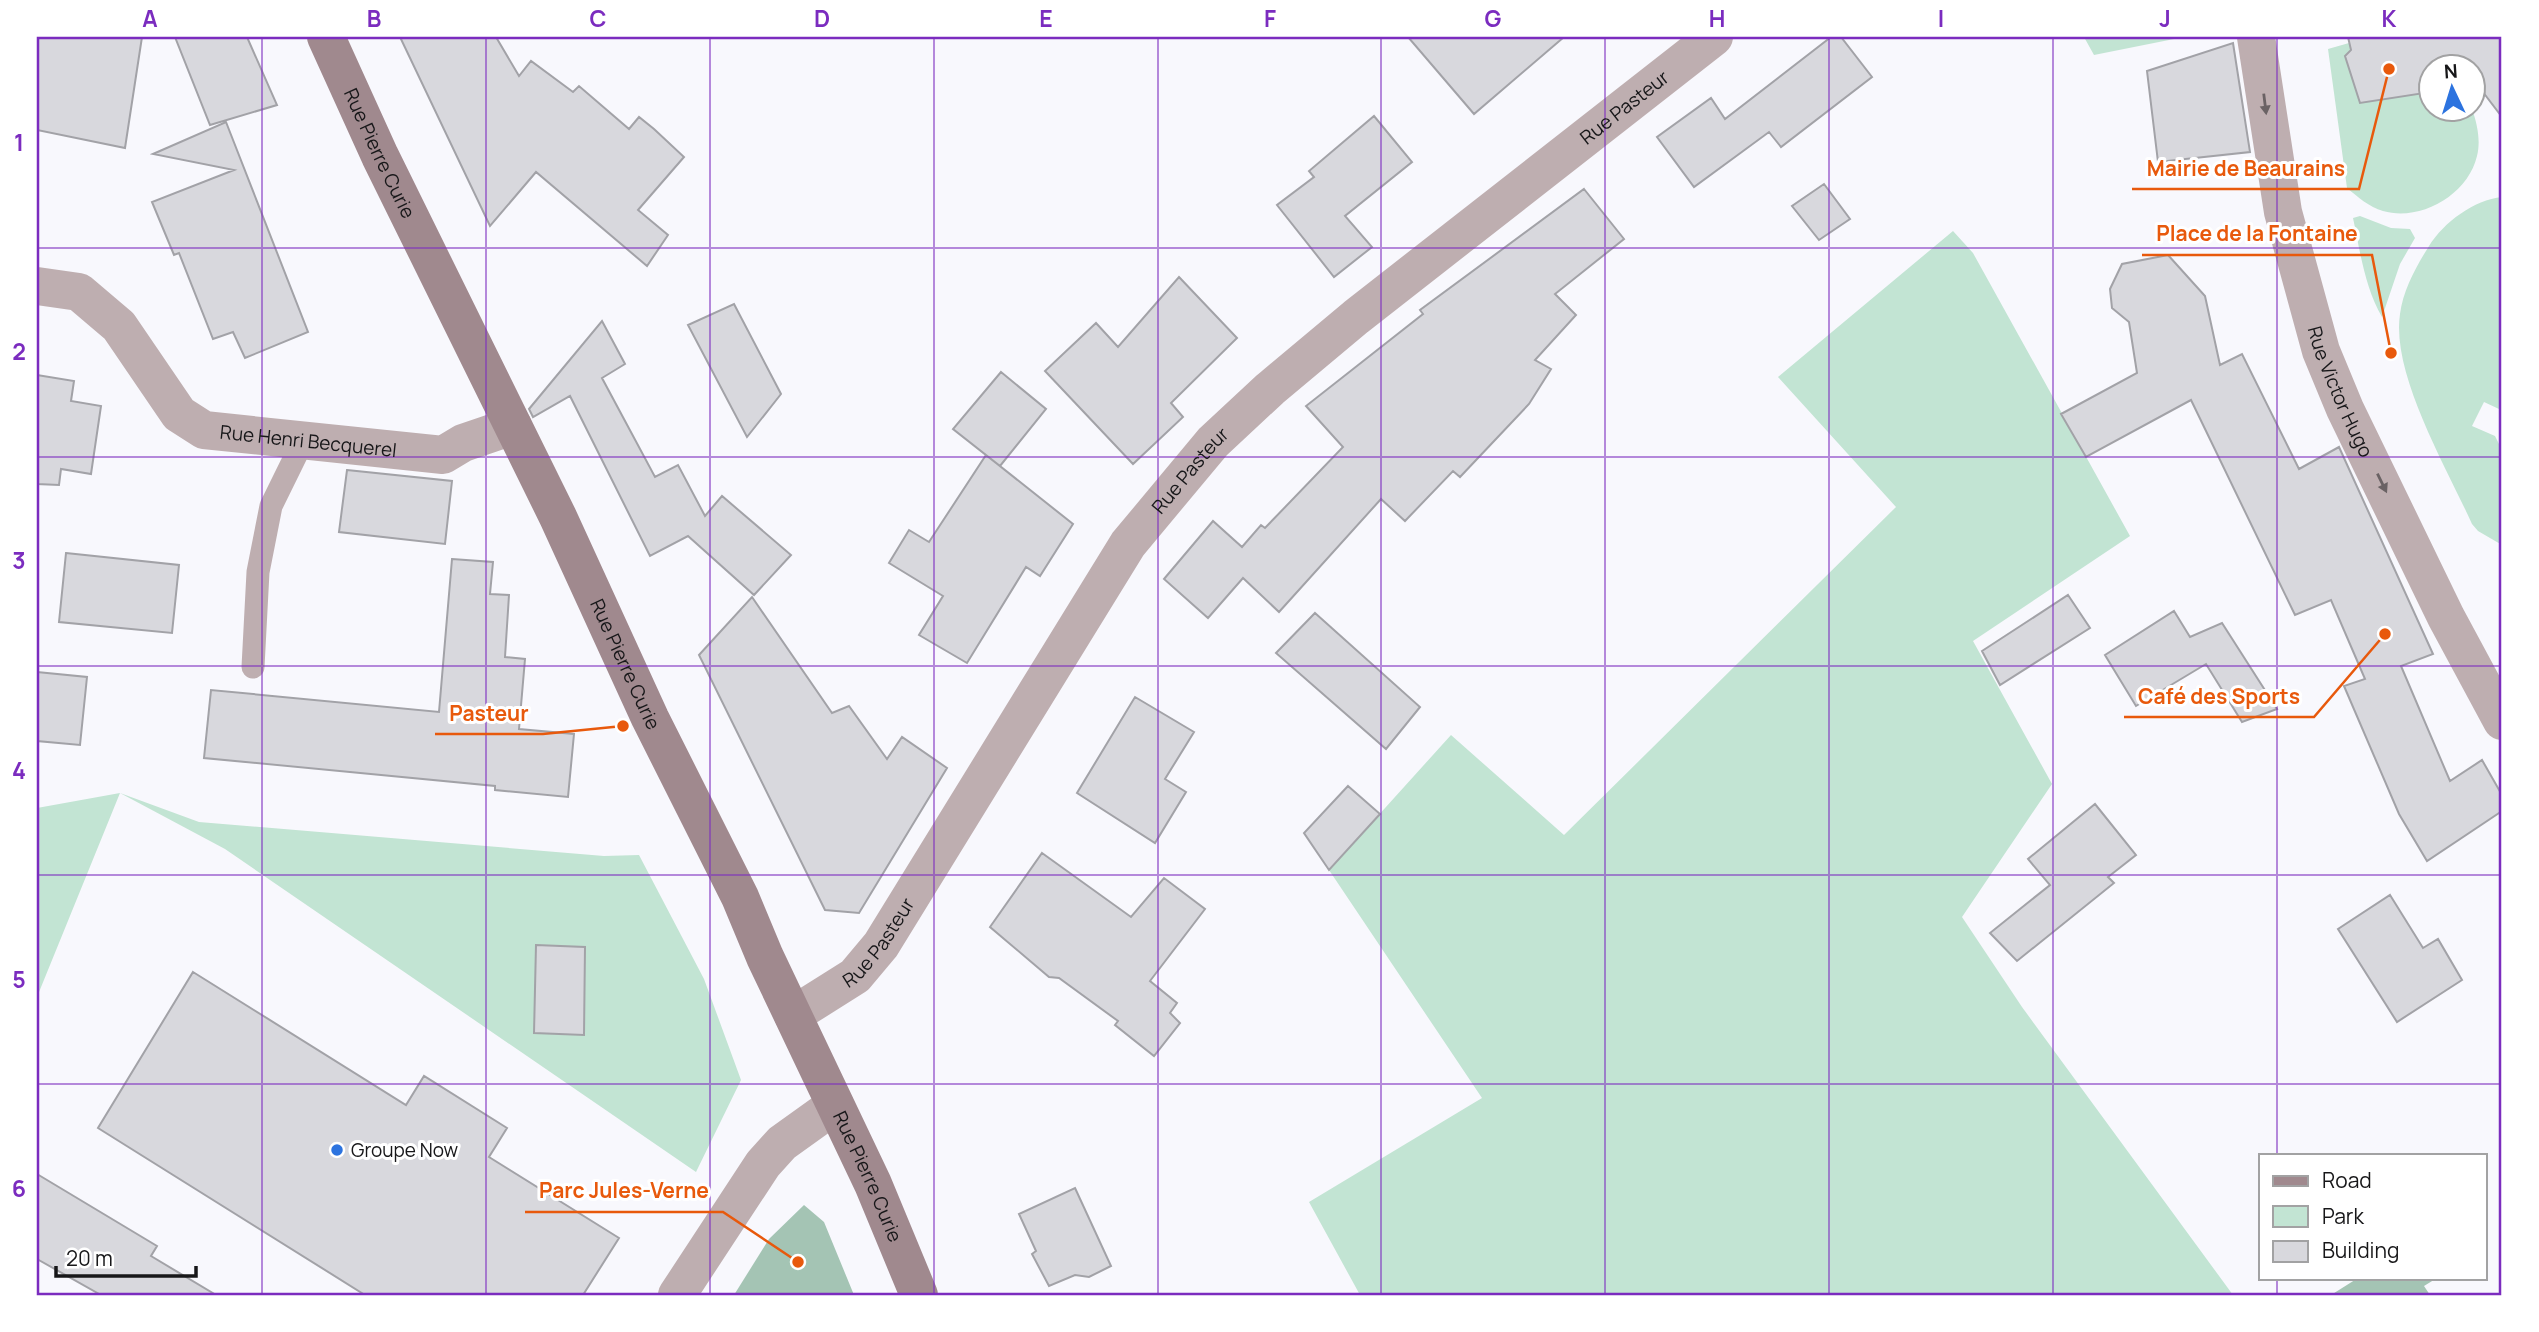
<svg xmlns="http://www.w3.org/2000/svg" width="2539" height="1332" font-family="Manrope,sans-serif">
  <style>
    .green { fill: #c2e4d3 }
    .forest { fill: #a4c4b4 }
    .building { fill: #d8d8dd; stroke: #a2a2a7; stroke-width: 2 }
    .lines { fill: none; stroke-linecap: round; stroke-linejoin: round }
    .service { stroke: #beaeb0; stroke-width: 23 }
    .minor { stroke: #beaeb0; stroke-width: 38 }
    .tertiary { stroke: #beaeb0; stroke-width: 38 }
    .secondary { stroke: #a0898e; stroke-width: 38 }
    .oneway { fill: #6a6264 }
    .grid { fill: none; stroke: #7b2cbf; stroke-width: 2; stroke-opacity: 0.55 }
    .poi-dot { fill: #2c73df; stroke: #fff; stroke-width: 2.5 }
    .labels { text-anchor: middle; stroke-width: 6; stroke-linejoin: round; paint-order: stroke }
    .street-label { font-size: 19px; fill: #171719; stroke: #fff }
    .poi-label { font-size: 19px; fill: #171719; stroke: #fff; text-anchor: start }
    .leader { fill: none; stroke: #e8590c; stroke-width: 2.5 }
    .callout-dot { fill: #e8590c; stroke: #fff; stroke-width: 2.5 }
    .callout-label { font-size: 21px; text-anchor: middle; font-weight: bold; fill: #e8590c; stroke: #fff; stroke-width: 6; stroke-linejoin: round; paint-order: stroke }
    .neatline { fill: none; stroke: #7b2cbf; stroke-width: 2.5 }
    .grid-label { font-size: 23px; text-anchor: middle; font-weight: bold; fill: #7b2cbf }
  </style>
  <rect width="100%" height="100%" fill="#f8f8fd"/>
  <path class="green" d="M2084 37H2184L2094 55Z
    M2349 43 2351 50 2345 56 2360 103 2430 92V108L2472 109C2477 123 2481 140 2477 156 2468 195 2420 222 2383 211 2369 207 2358 197 2347 188L2328 49Z
    M2502 197V402L2499 409 2484 402 2472 426 2495 436 2499 444 2502 443V545L2478 531 2472 524C2447 468 2391 374 2400 314 2403 290 2417 265 2429 246 2444 222 2474 200 2502 197Z
    M2360 216 2391 228 2410 229 2415 238 2400 264 2382 317C2365 288 2360 251 2353 218Z
    M1953 231 1973 253 2130 536 1973 641 2052 784 1962 917 2022 1007 2233 1295H1360L1309 1202 1482 1098 1329 870 1451 735 1564 835 1896 507 1778 377Z
    M120 793 37 997V808L120 793 199 822 604 856 639 855 704 979 741 1080 696 1172 225 849Z"/>
  <path class="forest" d="M804 1205 824 1222 854 1295H734L769 1239Z
    M2358 1278H2437L2424 1286 2430 1295H2331Z"/>
  <path class="building" d="M37 37H142L125 148 37 130Z
    M175 37H247L277 105 210 125Z
    M400 37H496L519 76 531 61 573 92 579 86 629 129 639 117 654 129 684 157 638 210 668 235 647 266 536 172 490 226Z
    M1408 37H1564L1474 114Z
    M1831 37H1841L1872 77 1781 147 1769 132 1694 187 1657 137 1711 98 1725 119Z
    M2348 37H2502V117L2473 79V66H2431V92L2360 103 2345 56 2351 50Z
    M2233 43 2250 152 2158 162 2147 71Z
    M1374 116 1412 162 1345 216 1372 247 1334 277 1277 205 1314 177 1309 171Z
    M226 122 308 332 245 358 233 332 213 339 179 253 174 255 152 202 234 170 153 154Z
    M1824 184 1850 219 1819 240 1792 206Z
    M1584 189 1624 239 1555 294 1576 315 1535 360 1551 369 1529 404 1460 477 1453 471 1405 521 1381 499 1279 612 1243 578 1208 618 1164 579 1213 521 1242 547 1261 525 1265 528 1343 447 1306 406 1423 314 1420 310Z
    M2168 255 2205 296 2220 365 2242 354 2299 469 2339 447 2433 654 2401 666 2450 781 2482 760 2502 795V811L2427 861 2399 814 2344 686 2365 679 2331 600 2295 615 2191 400 2086 457 2061 414 2137 373 2129 322 2112 308 2110 289 2122 264Z
    M1179 277 1237 338 1171 403 1183 417 1133 464 1045 371 1096 323 1118 347Z
    M734 304 781 394 747 437 688 325Z
    M602 321 625 364 602 378 655 477 678 465 705 516 722 496 791 555 754 595 688 536 650 556 570 396 533 417 529 409Z
    M1001 372 1046 409 1000 466 953 429Z
    M37 375 74 381 71 401 101 406 91 474 61 469 59 485 37 484Z
    M986 455 1073 524 1040 576 1026 567 967 663 919 635 943 596 889 563 909 530 929 542Z
    M347 470 452 481 445 544 339 532Z
    M66 553 179 565 172 633 59 622Z
    M452 559 493 562 490 594 509 595 505 657 525 659 519 729 574 734 568 797 495 790V786L204 758 211 690 439 712Z
    M2068 595 2090 628 2000 685 1982 651Z
    M752 597 832 713 849 706 887 759 902 737 947 768 859 913 825 910 699 655Z
    M2174 611 2190 637 2222 623 2277 709 2242 722 2206 664 2136 706 2105 655Z
    M1315 613 1420 707 1386 749 1276 653Z
    M37 672 87 677 80 745 37 741Z
    M1135 697 1194 732 1165 779 1186 792 1155 843 1077 793Z
    M1348 786 1380 814 1329 870 1304 833Z
    M2095 804 2136 855 2108 877 2114 883 2017 961 1990 933 2050 885 2028 859Z
    M1042 853 1131 917 1164 878 1205 909 1150 981 1177 1003 1170 1013 1180 1023 1154 1056 1115 1025 1118 1021 1059 978 1049 977 990 927Z
    M2390 895 2423 948 2438 939 2462 980 2397 1022 2338 929Z
    M536 945 585 947 584 1035 534 1033Z
    M193 972 406 1105 424 1076 507 1128 489 1157 619 1238 583 1295H365L98 1128Z
    M37 1174 157 1246 151 1256 216 1295H101L37 1259Z
    M1075 1188 1111 1266 1089 1277 1075 1275 1049 1286 1032 1254 1036 1251 1019 1214Z"/>
  <g class="lines">
    <path class="service" d="M253 667 258 572 271 506 303 441"/>
    <g class="minor">
      <path id="s1" d="M2256 37 2283 212 2321 351 2345 409 2446 617 2502 721"/>
      <path id="s2" d="M37 286 79 292 119 326 179 414 204 430 443 455 463 443 513 426"/>
      <path id="s3" d="M793 1015 855 976 881 945 1128 544 1213 442 1270 389 1356 317 1714 37"/>
    </g>
    <path class="tertiary" d="M677 1295 763 1164 782 1143 835 1105"/>
    <path class="secondary" id="s4" d="M326 37 380 156 558 517 650 718 740 897 765 957 873 1184 919 1295"/>
  </g>
  <defs><path id="oneway-solid" d="M-6-.8H1V-3.2L6.5 0L1 3.2V.8H-6Z" transform="scale(1.75)"/></defs>
  <g class="oneway">
    <use href="#oneway-solid" transform="translate(2265 104) rotate(83)"/>
    <use href="#oneway-solid" transform="translate(2382 483) rotate(64)"/>
  </g>
  <path class="grid" d="M262 37V1295M486 37V1295M710 37V1295M934 37V1295M1158 37V1295M1381 37V1295M1605 37V1295M1829 37V1295M2053 37V1295M2277 37V1155M37 248H2502M37 457H2502M37 666H2502M37 875H2502M37 1084H2502M2277 1278V1295"/>
  <circle class="poi-dot" cx="337" cy="1150" r="7"/>
  <g class="labels">
    <g class="street-label">
      <text dy="7" stroke="none"><textPath href="#s3" startOffset="1248">Rue Pasteur</textPath></text>
      <text dy="7" stroke="none"><textPath href="#s4" startOffset="128">Rue Pierre Curie</textPath></text>
      <text dy="7" stroke="none"><textPath href="#s1" startOffset="366">Rue Victor Hugo</textPath></text>
      <text dy="7" stroke="none"><textPath href="#s2" startOffset="336">Rue Henri Becquerel</textPath></text>
      <text dy="7" stroke="none"><textPath href="#s3" startOffset="681">Rue Pasteur</textPath></text>
      <text dy="7" stroke="none"><textPath href="#s4" startOffset="695">Rue Pierre Curie</textPath></text>
      <text dy="7" stroke="none"><textPath href="#s3" startOffset="114">Rue Pasteur</textPath></text>
      <text dy="7" stroke="none"><textPath href="#s4" startOffset="1262">Rue Pierre Curie</textPath></text>
    </g>
    <g class="poi-label">
      <text x="351" y="1157">Groupe Now</text>
    </g>
  </g>
  <path class="leader" d="M2389 69L2359 189H2132M2391 353L2372 255H2142M2385 634L2314 717H2124M623 726L543 734H435M798 1262L723 1212H525"/>
  <g class="callout-dot">
    <circle cx="2389" cy="69" r="7"/>
    <circle cx="2391" cy="353" r="7"/>
    <circle cx="2385" cy="634" r="7"/>
    <circle cx="623" cy="726" r="7"/>
    <circle cx="798" cy="1262" r="7"/>
  </g>
  <g class="callout-label">
    <text x="2246" y="176">Mairie de Beaurains</text>
    <text x="2257" y="241">Place de la Fontaine</text>
    <text x="2219" y="704">Café des Sports</text>
    <text x="489" y="721">Pasteur</text>
    <text x="624" y="1198">Parc Jules-Verne</text>
  </g>
  <rect width="2539" height="1332" fill="none" stroke="#ffffff" stroke-width="77"/>
  <rect x="2259" y="1154" width="228" height="126" fill="#ffffff" stroke="#a2a2a3" stroke-width="2"/>
  <rect x="2273" y="1176" width="35" height="10" fill="#a0898e" stroke="#a2a2a3" stroke-width="2"/>
  <text x="2322" y="1188" font-size="21" fill="#171719">Road</text>
  <rect x="2273" y="1206" width="35" height="21" fill="#c2e4d3" stroke="#a2a2a3" stroke-width="2"/>
  <text x="2322" y="1224" font-size="21" fill="#171719">Park</text>
  <rect x="2273" y="1241" width="35" height="21" fill="#d8d8dd" stroke="#a2a2a3" stroke-width="2"/>
  <text x="2322" y="1258" font-size="21" fill="#171719">Building</text>
  <g transform="translate(2452 88) rotate(356)"><circle r="33" fill="#ffffff" stroke="#a2a2a3" stroke-width="2"/>
  <path d="M0-5L12 26L0 18L-12 26Z" fill="#2c73df"/>
  <text y="-10" font-size="19" font-weight="bold" text-anchor="middle" fill="#171719">N</text>
  </g>
  <path d="M56 1266v10h140v-10" fill="none" stroke="#171719" stroke-width="3.5"/>
  <text x="66" y="1266" font-size="21" fill="#171719" stroke="#ffffff" stroke-width="5" paint-order="stroke">20 m</text>
  <rect x="38" y="38" width="2462" height="1256" class="neatline"/>
  <g class="grid-label">
    <text x="150" y="27">A</text>
    <text x="374" y="27">B</text>
    <text x="598" y="27">C</text>
    <text x="822" y="27">D</text>
    <text x="1046" y="27">E</text>
    <text x="1270" y="27">F</text>
    <text x="1493" y="27">G</text>
    <text x="1717" y="27">H</text>
    <text x="1941" y="27">I</text>
    <text x="2165" y="27">J</text>
    <text x="2389" y="27">K</text>
    <text x="19" y="151">1</text>
    <text x="19" y="360">2</text>
    <text x="19" y="569">3</text>
    <text x="19" y="779">4</text>
    <text x="19" y="988">5</text>
    <text x="19" y="1197">6</text>
  </g>
</svg>
